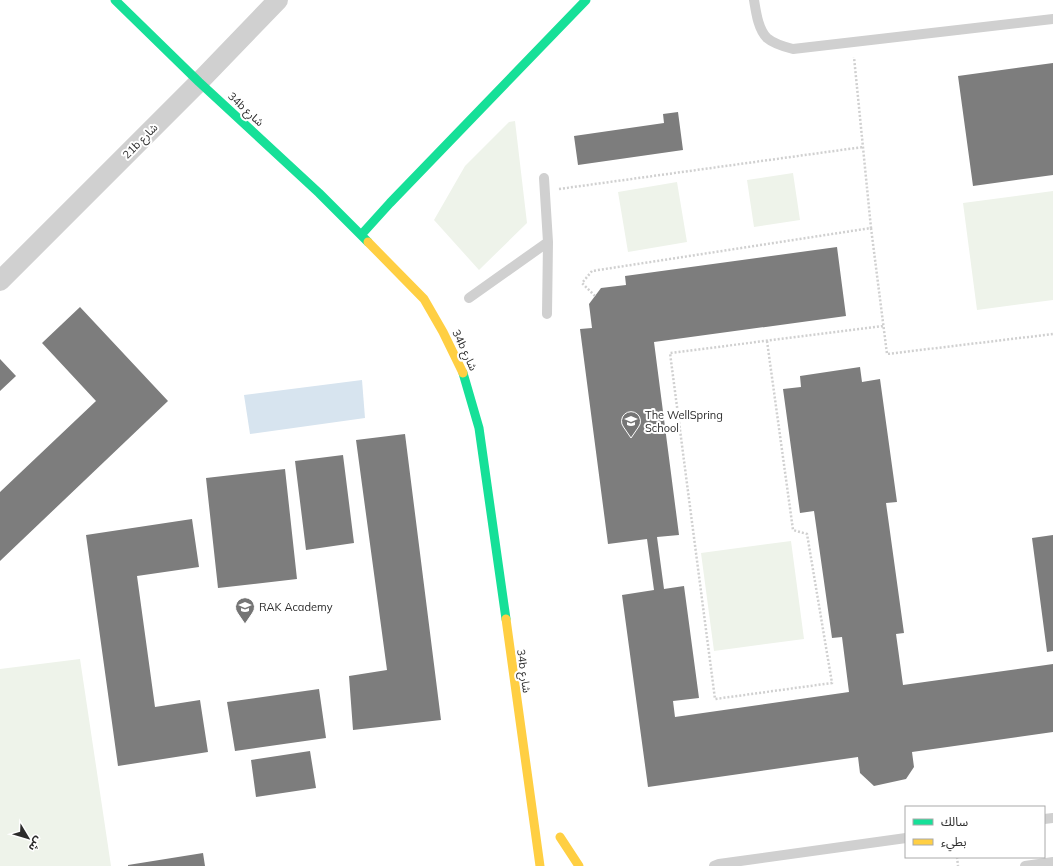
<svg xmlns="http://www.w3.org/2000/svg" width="1053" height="866" font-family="Mulish,'Noto Sans Arabic',sans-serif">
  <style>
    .green { fill: #eef3ea }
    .water { fill: #d7e4ef }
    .building { fill: #7d7d7d }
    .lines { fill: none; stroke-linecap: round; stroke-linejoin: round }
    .path { stroke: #d0d0d0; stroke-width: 2.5; stroke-dasharray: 2 2; stroke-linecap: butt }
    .lane { stroke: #d0d0d0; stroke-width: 10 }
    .street { stroke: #d0d0d0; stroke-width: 20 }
    .fast { stroke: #16e098; stroke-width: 9 }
    .slow { stroke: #ffcf43; stroke-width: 9 }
    .labels { text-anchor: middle; stroke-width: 4; stroke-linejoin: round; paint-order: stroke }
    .street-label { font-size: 11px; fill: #2b2b2b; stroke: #fff }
    .poi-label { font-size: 11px; fill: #2b2b2b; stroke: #fff; text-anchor: start }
  </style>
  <rect width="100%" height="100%" fill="#fff"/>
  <path class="green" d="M515 121 527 223 479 270 434 220 465 166 509 122Z
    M793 173 800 220 754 227 747 180Z
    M677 182 687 242 628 252 618 192Z
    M1053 191V300L977 310 963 203Z
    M791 541 804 639 714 651 701 553Z
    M80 659 111 866H0V669Z"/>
  <path class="water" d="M362 380 365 418 250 434 244 395Z"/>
  <path class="building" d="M1053 63V175L973 186 958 76Z
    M678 112 683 150 578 165 574 136 664 123 663 114Z
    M837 247 846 316 654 342 679 535 657 537 664 589 684 586 699 698 673 701 675 717 849 692 842 637 832 638 814 511 800 513 783 389 801 387 800 376 860 367 862 382 880 379 897 502 886 503 904 633 896 634 903 685 1053 664V732L912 752 914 767 906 779 874 786 860 773 858 757 648 787 622 595 654 590 647 539 608 544 580 329 592 328 589 304 601 288 626 285 625 276Z
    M80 307 168 401 0 561V492L96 401 42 343Z
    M0 359 16 376 0 391Z
    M405 434 441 720 353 730 349 676 387 670 356 440Z
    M343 455 354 543 306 550 295 461Z
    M285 469 297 579 218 588 206 478Z
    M192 519 199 567 137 576 155 707 200 700 208 752 118 766 86 535Z
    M1053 535V651L1047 652 1032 538Z
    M319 689 326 738 235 751 227 702Z
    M310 751 316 788 256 797 251 760Z
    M203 853 205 866H128V865Z"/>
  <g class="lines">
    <path class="path" d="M559 189 863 147
      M871 228 887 354 1053 334
      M595 296 582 283 592 271 871 228 854 57
      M767 341 793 530 807 534 832 683 715 699 670 353 883 326
      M957 857 958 866"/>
    <path class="lane" d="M754 0C756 12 758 29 767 38 774 44 785 47 793 49L1053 19
      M544 178 548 242 547 314
      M469 298 548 242
      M1044 819 1053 818
      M714 866 719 864 906 838
      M1025 866 1053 862"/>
    <path class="street" d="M0 281 199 82 278 0"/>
    <path class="fast" d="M115 0 199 82 319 193 368 242
      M361 235 390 203 586 0
      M463 373 479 428 506 619"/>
    <path class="slow" d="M368 242 424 299 443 332 463 373
      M506 619 540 866
      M560 837 579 866"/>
  </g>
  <defs>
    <symbol id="school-pin" viewBox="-11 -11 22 30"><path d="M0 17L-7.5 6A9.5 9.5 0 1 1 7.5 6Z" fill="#757575" stroke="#fff"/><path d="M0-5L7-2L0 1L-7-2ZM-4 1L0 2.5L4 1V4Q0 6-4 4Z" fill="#fff"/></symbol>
  </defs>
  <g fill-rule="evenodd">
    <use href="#school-pin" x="620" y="410" width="22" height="30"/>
    <use href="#school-pin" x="234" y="596" width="22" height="30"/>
  </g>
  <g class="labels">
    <g class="street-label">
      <text transform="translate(246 109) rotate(43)" y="4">34b شارع</text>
      <text transform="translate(140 141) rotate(-45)" y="4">21b شارع</text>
      <text transform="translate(465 350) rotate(65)" y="4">34b شارع</text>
      <text transform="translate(524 671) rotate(82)" y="4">34b شارع</text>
    </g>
    <g class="poi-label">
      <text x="645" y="419">The WellSpring<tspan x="645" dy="13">School</tspan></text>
      <text x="259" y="611">RAK Academy</text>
    </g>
  </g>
  <rect x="905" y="806" width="140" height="52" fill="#ffffff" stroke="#aaaaaa"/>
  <rect x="913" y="819" width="20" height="6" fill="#16e098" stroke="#aaaaaa"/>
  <text x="941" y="826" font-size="12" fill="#2b2b2b">سالك</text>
  <rect x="913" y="839" width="20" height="6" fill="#ffcf43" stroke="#aaaaaa"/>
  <text x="941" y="846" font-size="12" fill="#2b2b2b">بطيء</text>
  <g transform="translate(28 838) rotate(128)" stroke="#ffffff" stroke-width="3" paint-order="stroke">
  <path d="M0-3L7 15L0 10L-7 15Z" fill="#2b2b2b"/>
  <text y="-6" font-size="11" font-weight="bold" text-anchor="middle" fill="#2b2b2b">ش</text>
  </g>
</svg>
